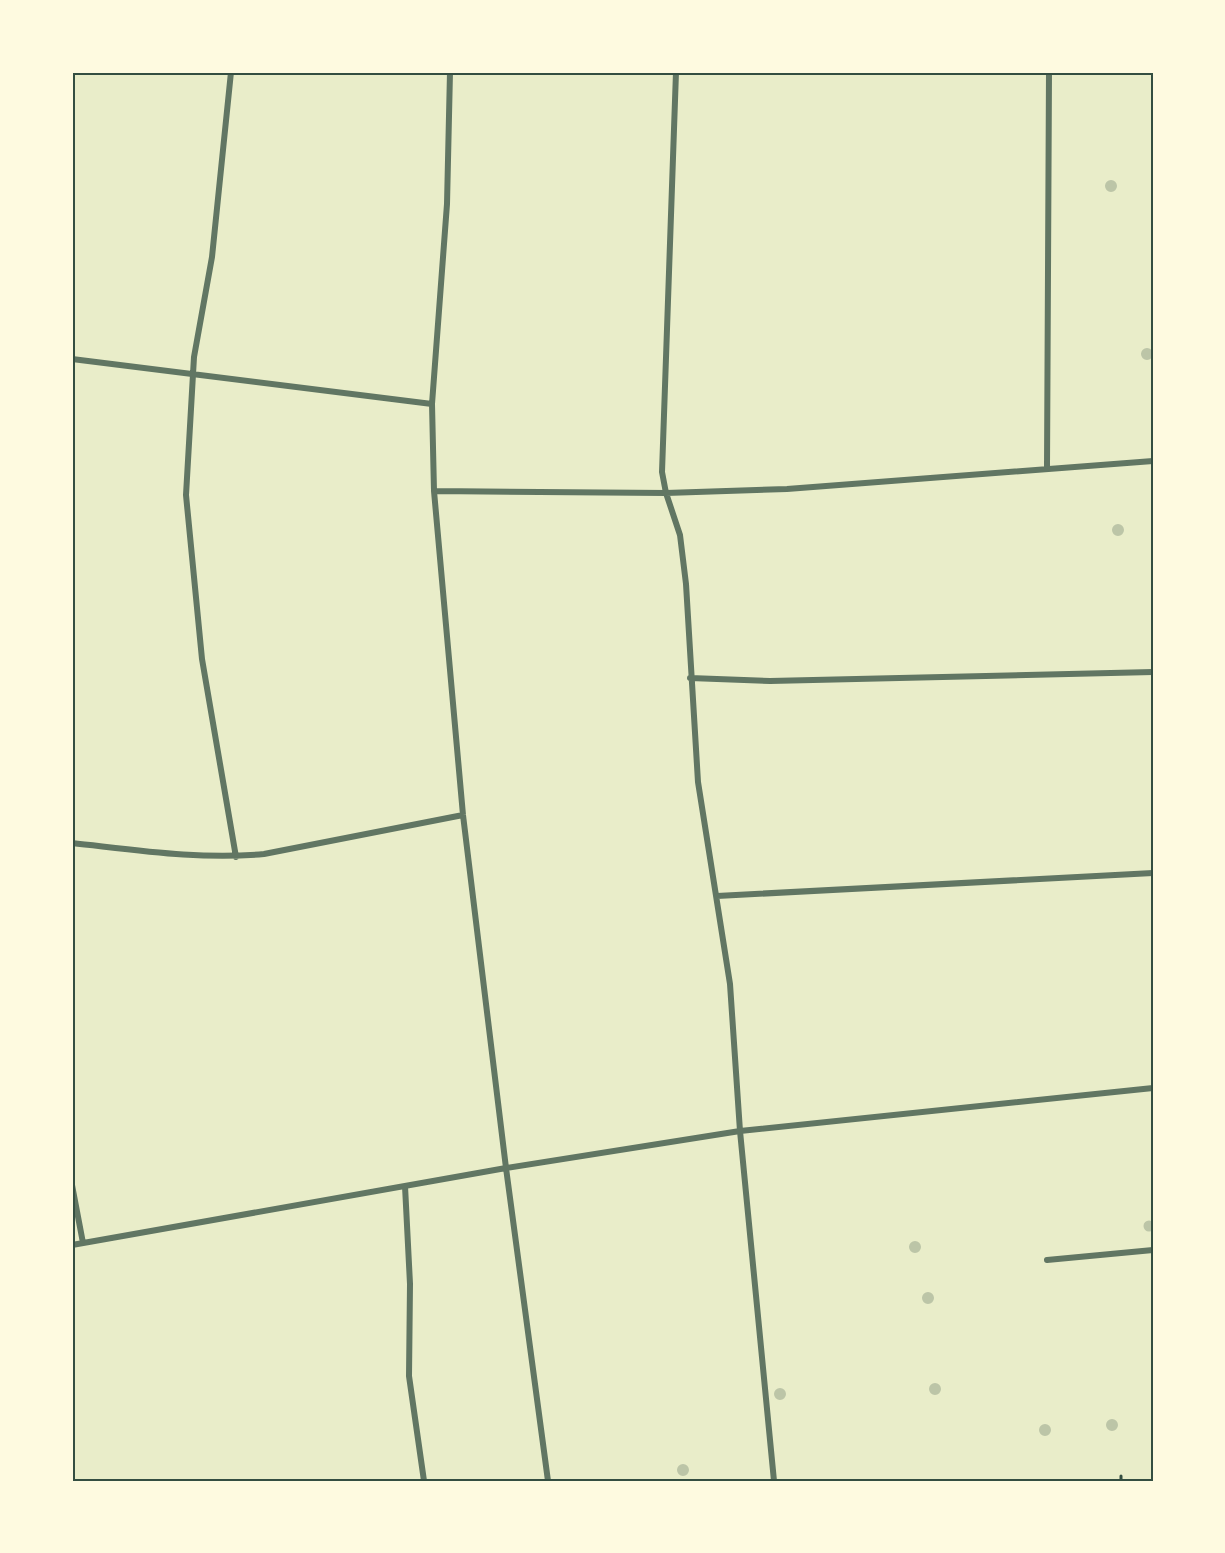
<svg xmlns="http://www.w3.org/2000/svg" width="1225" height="1553" font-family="Roboto,sans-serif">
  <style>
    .building { fill: #bcc5a7 }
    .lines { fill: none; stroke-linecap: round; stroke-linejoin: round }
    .path { stroke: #344e41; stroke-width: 3 }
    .minor { stroke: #617663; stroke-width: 6 }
    .neatline { fill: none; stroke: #344e41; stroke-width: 2 }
  </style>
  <rect width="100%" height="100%" fill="#e9edc9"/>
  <path class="building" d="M1105 186a6 6 0 1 1 12 0a6 6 0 1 1-12 0Z
    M1141 354a6 6 0 1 1 12 0a6 6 0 1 1-12 0Z
    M1112 530a6 6 0 1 1 12 0a6 6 0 1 1-12 0Z
    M1143.5 1226a5.5 5.5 0 1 1 11 0a5.5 5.5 0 1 1-11 0Z
    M909 1247a6 6 0 1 1 12 0a6 6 0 1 1-12 0Z
    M922 1298a6 6 0 1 1 12 0a6 6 0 1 1-12 0Z
    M929 1389a6 6 0 1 1 12 0a6 6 0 1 1-12 0Z
    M774 1394a6 6 0 1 1 12 0a6 6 0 1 1-12 0Z
    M1106 1425a6 6 0 1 1 12 0a6 6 0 1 1-12 0Z
    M1039 1430a6 6 0 1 1 12 0a6 6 0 1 1-12 0Z
    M677 1470a6 6 0 1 1 12 0a6 6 0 1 1-12 0Z"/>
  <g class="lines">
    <path class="path" d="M1121 1481V1476"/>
    <path class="minor" d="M231 72 212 257 194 357 186 495 202 659 236 857
      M450 72 447 204 432 404 434 491 463 815 506 1168 548 1481
      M676 72 662 472 666 493 680 535 686 584 698 782 730 984 740 1131 774 1481
      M72 359 432 404
      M1047 469 1049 72
      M434 491 666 493 787 489 1153 461
      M690 678 770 681 1153 672
      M72 843C136 850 200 860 264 854L463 815
      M717 896 1153 873
      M72 1185 83 1243
      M405 1186 410 1284 409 1376 424 1481
      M72 1245 506 1168 740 1131 1153 1088
      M1047 1260 1153 1250"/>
  </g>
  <rect width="1225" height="1553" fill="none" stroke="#fefae0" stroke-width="147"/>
  <rect x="74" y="74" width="1078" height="1406" class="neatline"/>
</svg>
